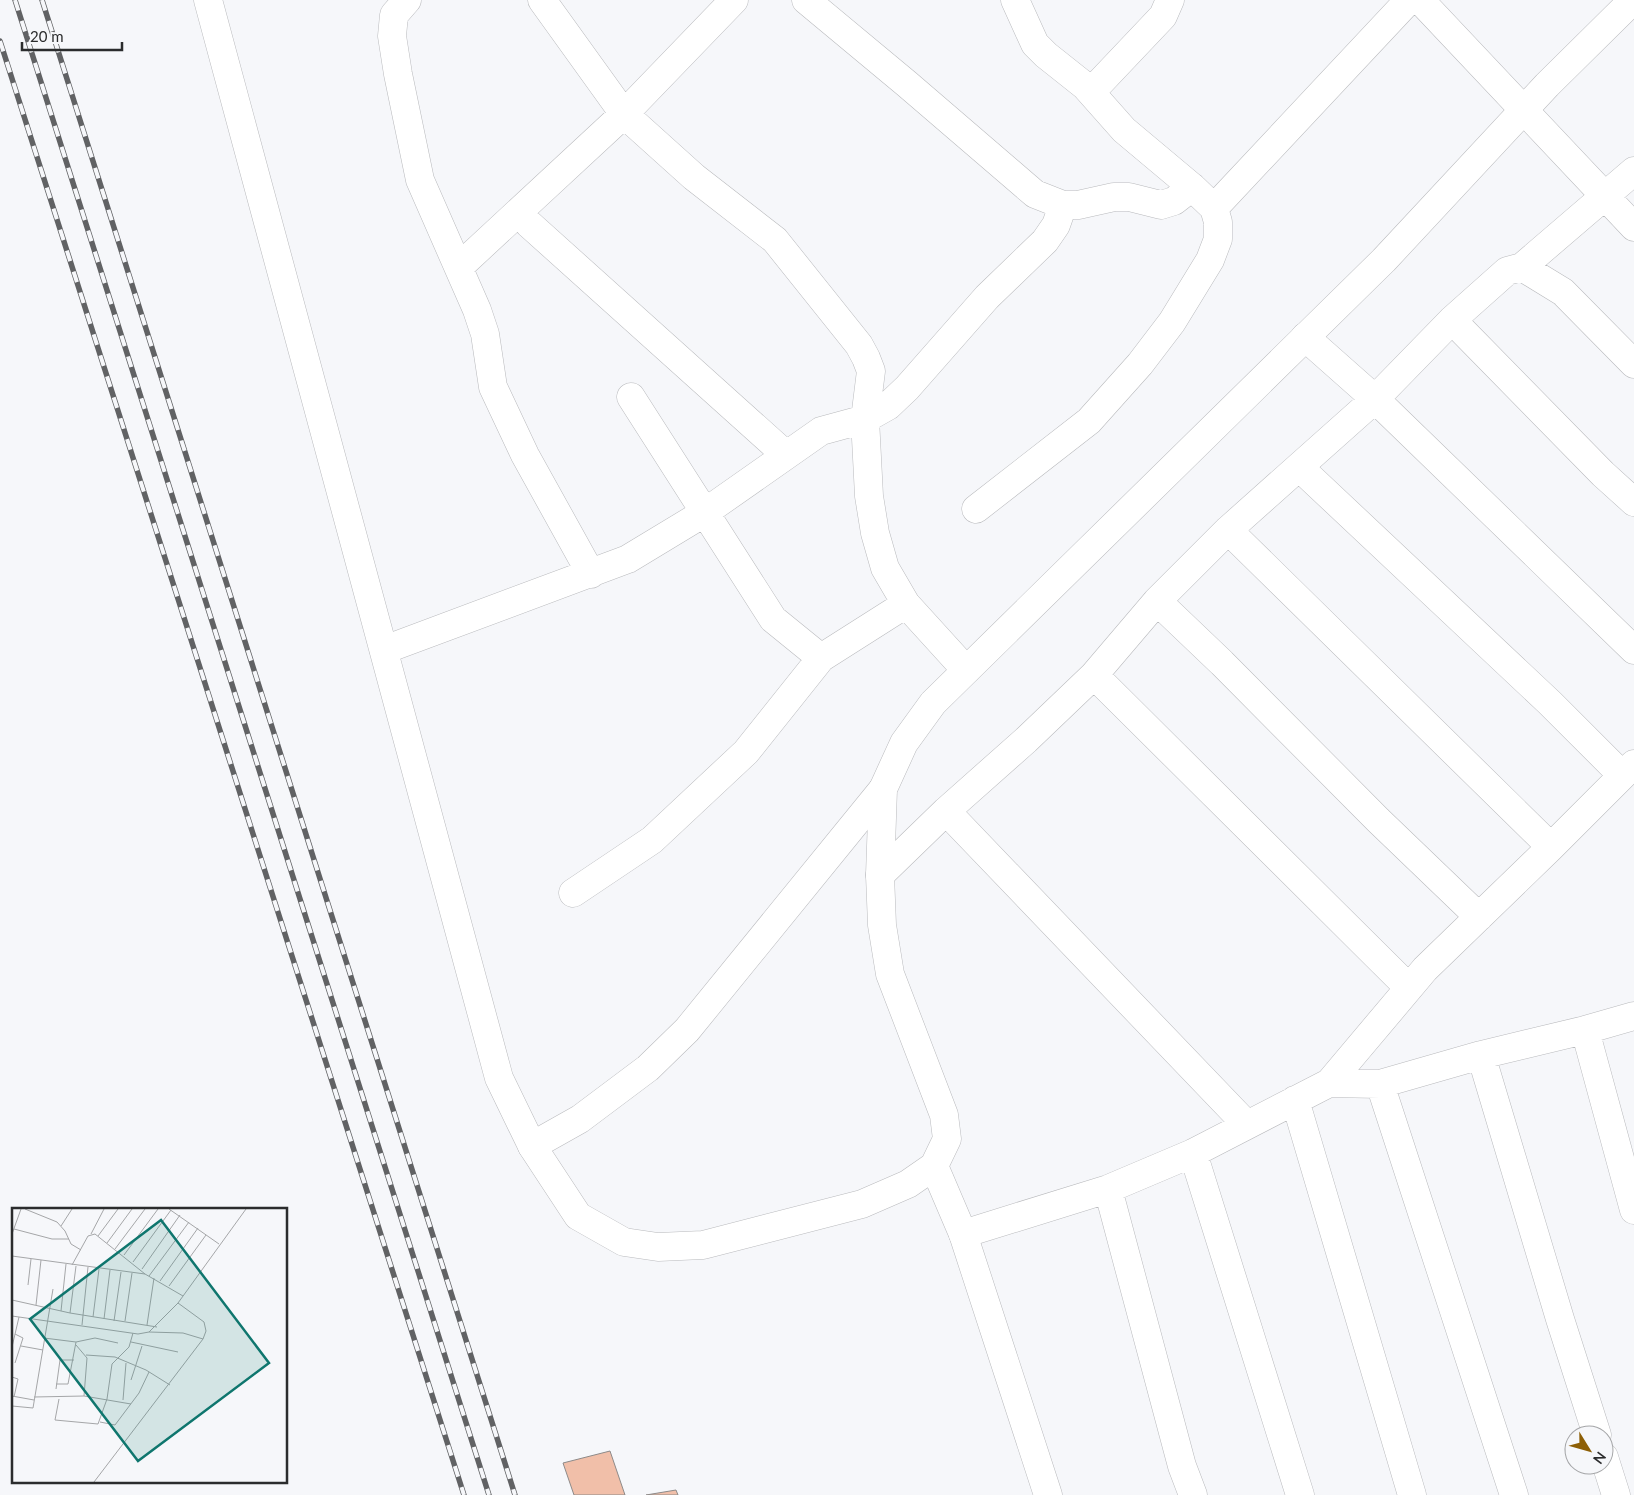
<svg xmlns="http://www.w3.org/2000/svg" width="1634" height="1495" font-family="Lato,sans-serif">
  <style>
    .building { fill: #f1bfa9; stroke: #8d8a89 }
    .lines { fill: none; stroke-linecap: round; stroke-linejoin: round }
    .minor-casing { stroke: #b9babd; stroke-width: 29 }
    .tertiary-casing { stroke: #b9babd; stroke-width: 29 }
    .minor { stroke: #fff; stroke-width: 28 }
    .tertiary { stroke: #fff; stroke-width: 28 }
    .rail-casing { stroke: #616264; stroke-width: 5.5 }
    .rail { stroke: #f6f7fa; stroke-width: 4; stroke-dasharray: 11; stroke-linecap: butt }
    .inset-road { fill: none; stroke: #a5a6a8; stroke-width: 1 }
    .view { fill: #0f766e; fill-opacity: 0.15; stroke: #0f766e; stroke-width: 2.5 }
    .inset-edge { fill: none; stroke: #2b2c2d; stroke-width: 2.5 }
  </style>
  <rect width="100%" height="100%" fill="#f6f7fa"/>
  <path class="building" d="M610 1451 625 1495H574L563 1463Z
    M676 1490 678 1495H646Z"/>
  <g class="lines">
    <defs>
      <path id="minor" d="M407 0 394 15 392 36 398 74 420 180 477 310 485 334 493 387 525 455 591 574
        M542 0 624 114 694 177 775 240 859 345 866 358 871 371 865 419 869 496 875 533 885 568 906 604 966 670
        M806 0 907 84 1035 194 1063 205H1078L1114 197H1129L1161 205 1174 201 1192 187
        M1015 0 1035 44 1046 55 1085 86 1124 130 1192 187 1214 208 1409 0
        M1420 0 1634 227
        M1091 92 1163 16 1170 0
        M529 224 786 455
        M459 267 624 114 734 0
        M1522 267 1563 292 1634 364
        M1452 320 1603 474 1634 502
        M1305 337 1375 399 1634 650
        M631 397 773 619 821 658
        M1299 467 1550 703 1622 775
        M976 509 1089 421 1140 364 1172 322 1210 260 1218 239V222L1214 208
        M1228 530 1551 847
        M1157 601 1222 663 1378 820 1479 917
        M384 650 628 559 704 513 821 431 865 419 888 406 907 388 987 297 1045 241 1056 225 1063 205
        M1094 675 1409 988
        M946 811 1247 1125
        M880 875 946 811 1026 740 1094 675 1157 601 1228 530 1375 399 1452 320 1507 271 1522 267 1634 171
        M573 893 652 840 746 752 821 658 906 604
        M1585 1030 1634 1210
        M1481 1055 1560 1319 1597 1435
        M1329 1083 1380 1084 1481 1055 1585 1030 1634 1016
        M1380 1084 1514 1495
        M1295 1100 1412 1495
        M532 1146 580 1119 648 1068 687 1030 883 789
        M1193 1153 1300 1495
        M1108 1189 1182 1466 1193 1495
        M963 1234 1108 1189 1193 1153 1329 1083 1425 969 1551 847 1634 764
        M1604 1457 1616 1495"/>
      <path id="tertiary" d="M208 0 499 1078 532 1146 578 1216 624 1242 658 1247 703 1245 862 1204 908 1184 934 1166 947 1139 944 1115 890 974 882 925 880 875 883 789 904 743 933 703 1384 260 1547 85 1633 0
        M934 1166 963 1234 1048 1495"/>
    </defs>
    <use href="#minor" class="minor-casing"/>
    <use href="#tertiary" class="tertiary-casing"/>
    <use href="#minor" class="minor"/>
    <use href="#tertiary" class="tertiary"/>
    <defs>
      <path id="rail" d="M15 0 489 1495
        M42 0 515 1495
        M0 41 464 1495"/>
    </defs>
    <use href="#rail" class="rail-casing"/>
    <use href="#rail" class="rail"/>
  </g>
  <g transform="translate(12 1208)">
    <rect width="275" height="275" fill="#f6f7fa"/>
    <path class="inset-road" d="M13 1 45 14 53 23 59 36 69 42M157 1 207 36M49 18 60 1M2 21 40 31H57M0 26 9 1M79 26 92 1M86 28 106 1M95 35 120 1M103 41 133 1M112 47 146 1M0 48 133 66 171 88M121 54 159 2M60 57 76 28 83 26 133 66M130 61 168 7M137 68 177 14M148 73 186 20M16 77 19 51M157 78 194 27M0 92 58 105 145 119M24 97 29 52M49 103 54 56M58 105 64 58M0 108 126 126 137 124 166 95 234 1M81 109 87 61M92 111 98 62M102 113 109 64M113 113 120 65M70 117 76 59M135 117 142 70M137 124 171 125 191 131M3 126 11 130 3 155M32 130 64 134 56 176H44M64 134 83 130 106 135M119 134 166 144M9 138 31 142M0 139 7 109M74 147 103 149 134 162 158 177M0 169 6 171 2 189M119 172 130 138M44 181 48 152H62M0 188 22 192M72 188 119 196M22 189 72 188 75 150 64 137M47 191 43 212 86 216 95 191 100 156 117 139 121 125M111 192 114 155M0 198 21 200 41 81M88 214 103 217 127 185 137 164M82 274 191 131 194 123 192 114 166 95"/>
    <path class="view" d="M149 12 257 155 126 253 18 111Z"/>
    <rect width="275" height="275" class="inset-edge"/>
  </g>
  <g transform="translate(1589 1450) rotate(127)"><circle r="24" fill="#f6f7fa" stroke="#a5a6a8"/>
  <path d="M0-4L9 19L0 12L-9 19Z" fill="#8d5f06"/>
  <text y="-8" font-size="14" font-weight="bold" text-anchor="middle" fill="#2b2c2d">N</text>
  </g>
  <path d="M22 42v8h100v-8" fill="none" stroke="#2b2c2d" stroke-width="2.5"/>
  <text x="30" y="42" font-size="15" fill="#2b2c2d" stroke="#f6f7fa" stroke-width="4" paint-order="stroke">20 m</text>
</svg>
